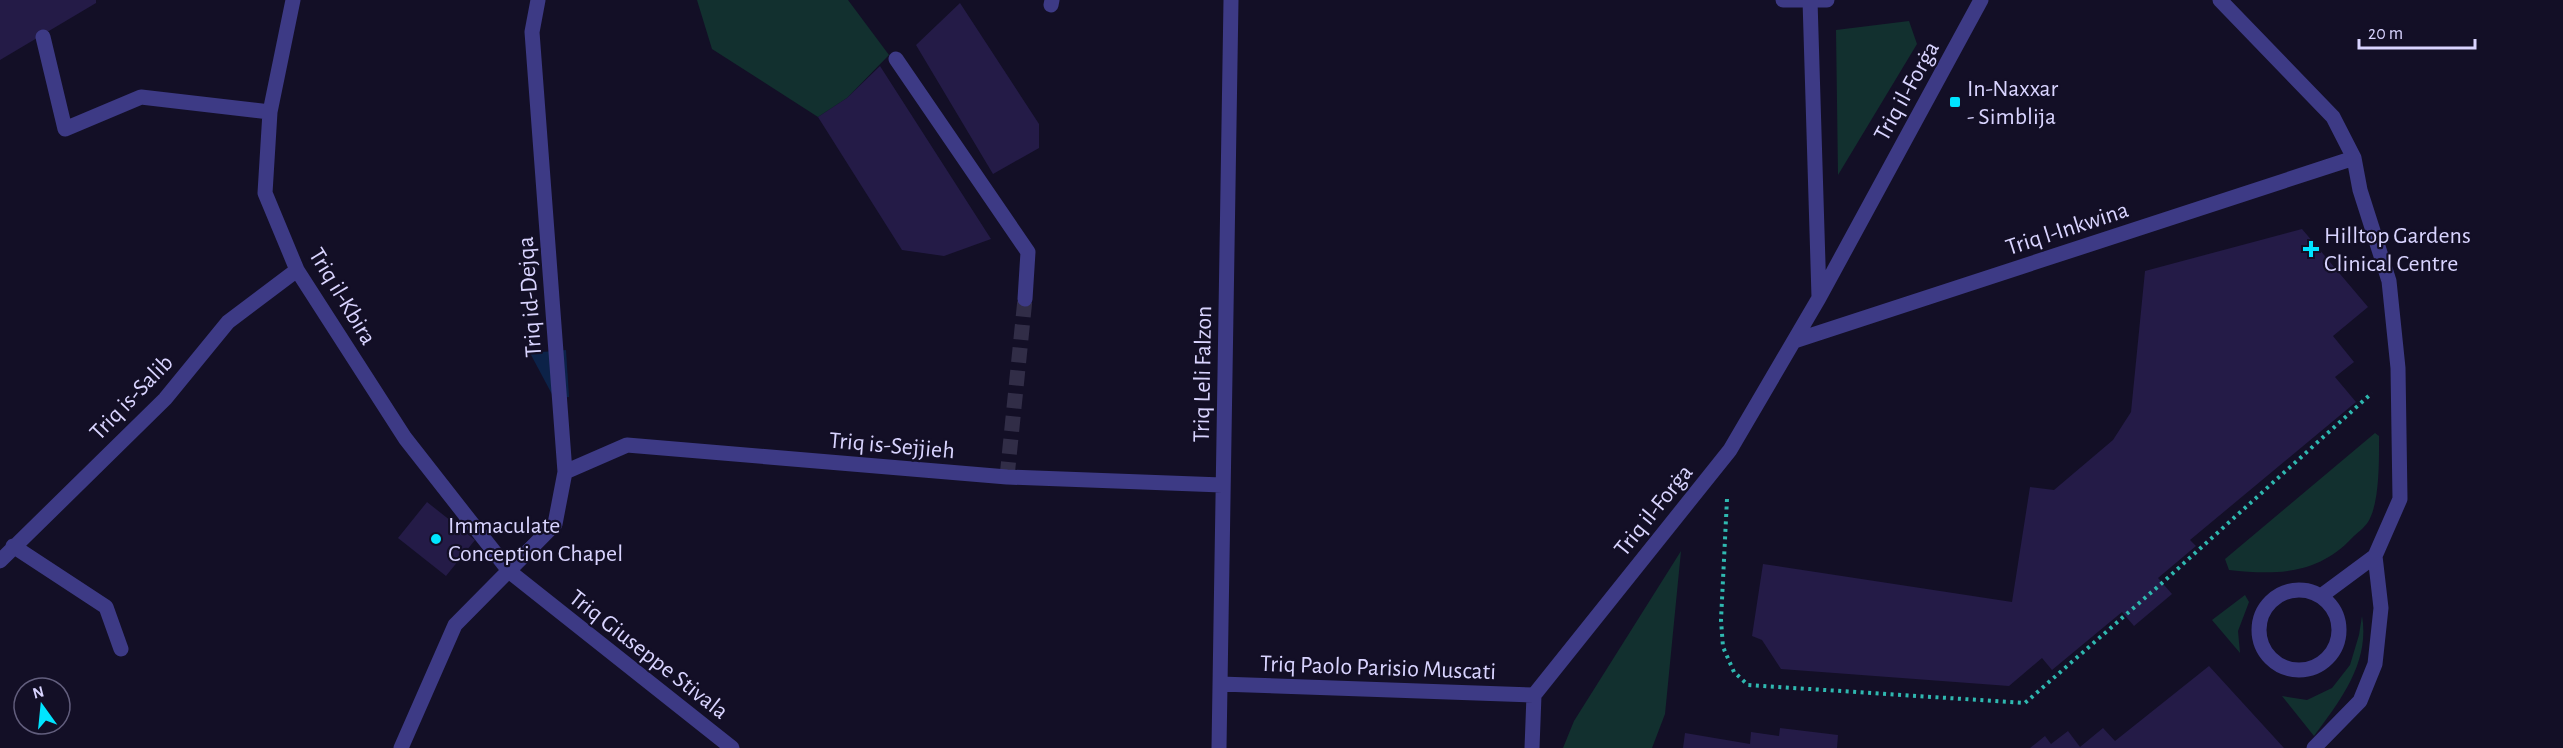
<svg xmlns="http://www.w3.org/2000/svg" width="2563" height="748" font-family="'Alegreya Sans',sans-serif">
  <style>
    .green { fill: #12302f }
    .water { fill: #0c2248 }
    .building { fill: #241b47 }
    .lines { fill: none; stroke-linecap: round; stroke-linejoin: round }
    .minor-tunnel { stroke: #312d47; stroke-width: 15; stroke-dasharray: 15 8; stroke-linecap: butt }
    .path { stroke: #2fb8b0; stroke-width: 4; stroke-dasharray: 3 4.5; stroke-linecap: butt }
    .minor { stroke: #3d3a85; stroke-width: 15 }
    .poi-dot { fill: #00e5ff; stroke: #130f26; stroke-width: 2 }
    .labels { text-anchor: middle; stroke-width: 4.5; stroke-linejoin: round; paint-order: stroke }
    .poi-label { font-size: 24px; fill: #d9d4ff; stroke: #130f26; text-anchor: start }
    .street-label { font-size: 24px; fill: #d9d4ff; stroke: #130f26 }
  </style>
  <rect width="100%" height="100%" fill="#130f26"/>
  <path class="green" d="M697 0H848L889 55 847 98 818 117 712 49Z
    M1909 21 1917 44 1838 175 1836 30Z
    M2375 433 2379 436C2379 458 2380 503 2368 522 2364 528 2357 533 2352 538 2317 575 2276 575 2229 570L2225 559Z
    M1681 551 1665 714 1652 748H1563L1574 721Z
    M2245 595 2249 602 2238 631 2240 653 2212 620Z
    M2362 616C2370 662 2341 700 2314 736L2282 696 2307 700 2332 688 2350 665 2359 635Z"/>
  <path class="water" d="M566 350 569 397 554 398 530 353Z"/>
  <path class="building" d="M0 0H96V3L0 60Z
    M960 3 1039 124V148L993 174 916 45Z
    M880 66 991 239 944 256 902 250 818 117 847 98Z
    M2302 229 2368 307 2333 336 2354 362 2335 377 2356 402 2190 540 2196 546 2158 578 2172 594 2134 626 2122 612 2052 670 2042 658 2009 686 1781 669 1762 640 1752 636 1763 564 2012 602 2030 487 2054 490 2113 440 2131 412 2145 271Z
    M427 502 475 540 446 576 398 538Z
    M2209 666 2284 748H2030L2045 736 2051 744 2068 731 2080 747 2103 728 2115 741Z
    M1780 728 1838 735 1837 748H1683L1685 733 1750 744 1751 732 1779 736Z"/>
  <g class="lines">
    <path class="minor-tunnel" d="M1007 477 1025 299"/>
    <path class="path" d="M1727 499 1721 620 1723 647 1734 672 1748 685 2025 703 2162 583 2372 393"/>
    <path class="minor" d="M293 0 270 112 265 193 297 270 405 438 510 572 732 748
      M1783 0H1827
      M1810 0 1819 297
      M2220 0 2333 117 2354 158 2360 190 2389 281 2398 368 2400 499 2375 556 2321 596
      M1051 5 1052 0
      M43 37 65 129 141 97 270 112
      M896 59 1028 252 1025 299
      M1794 341 2354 158
      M565 472 627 445 1007 477 1222 485
      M13 546 106 607 121 649
      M0 561 165 399 228 322 297 270
      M2259 630a40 40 0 1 1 80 0a40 40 0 1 1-80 0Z
      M1220 684 1534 695
      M401 748 455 625 555 524 565 472 532 32 538 0
      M1219 748 1231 0
      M1532 748 1534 695 1730 450 1819 298 1981 0
      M2314 748 2360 701 2375 664 2381 608 2375 556"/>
  </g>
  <g class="poi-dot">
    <rect x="1949" y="96" width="12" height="12" rx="3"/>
    <path d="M2308 240h6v6h6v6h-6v6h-6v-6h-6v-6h6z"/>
    <circle cx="436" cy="539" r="6"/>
  </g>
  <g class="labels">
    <g class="poi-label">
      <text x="1967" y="96">In-Naxxar<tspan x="1967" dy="28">- Simblija</tspan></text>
      <text x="2324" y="243">Hilltop Gardens<tspan x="2324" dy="28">Clinical Centre</tspan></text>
      <text x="448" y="533">Immaculate<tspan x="448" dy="28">Conception Chapel</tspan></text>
    </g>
    <g class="street-label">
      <text transform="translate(1906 91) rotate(-61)" y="8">Triq il-Forġa</text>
      <text transform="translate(2067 228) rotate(-18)" y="8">Triq l-Inkwina</text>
      <text transform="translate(343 296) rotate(59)" y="8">Triq il-Kbira</text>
      <text transform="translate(529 297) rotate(-94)" y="8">Triq id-Dejqa</text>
      <text transform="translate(1202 374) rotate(-89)" y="8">Triq Leli Falzon</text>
      <text transform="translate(131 397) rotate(-46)" y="8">Triq is-Salib</text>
      <text transform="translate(892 445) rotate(5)" y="8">Triq is-Sejjieh</text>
      <text transform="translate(1653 510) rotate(-51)" y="8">Triq il-Forġa</text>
      <text transform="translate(649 654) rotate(38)" y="8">Triq Giuseppe Stivala</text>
      <text transform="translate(1378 667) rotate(2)" y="8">Triq Paolo Parisio Muscati</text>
    </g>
  </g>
  <g transform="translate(42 706) rotate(345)"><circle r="28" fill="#130f26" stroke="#625e7d" stroke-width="1.5"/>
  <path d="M0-4.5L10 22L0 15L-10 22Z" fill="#00e5ff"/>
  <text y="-9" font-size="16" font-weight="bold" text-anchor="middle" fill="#d9d4ff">N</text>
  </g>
  <path d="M2359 39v9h116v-9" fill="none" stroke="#d9d4ff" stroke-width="3"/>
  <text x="2368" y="39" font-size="18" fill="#d9d4ff" stroke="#130f26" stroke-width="4.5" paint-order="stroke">20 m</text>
</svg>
